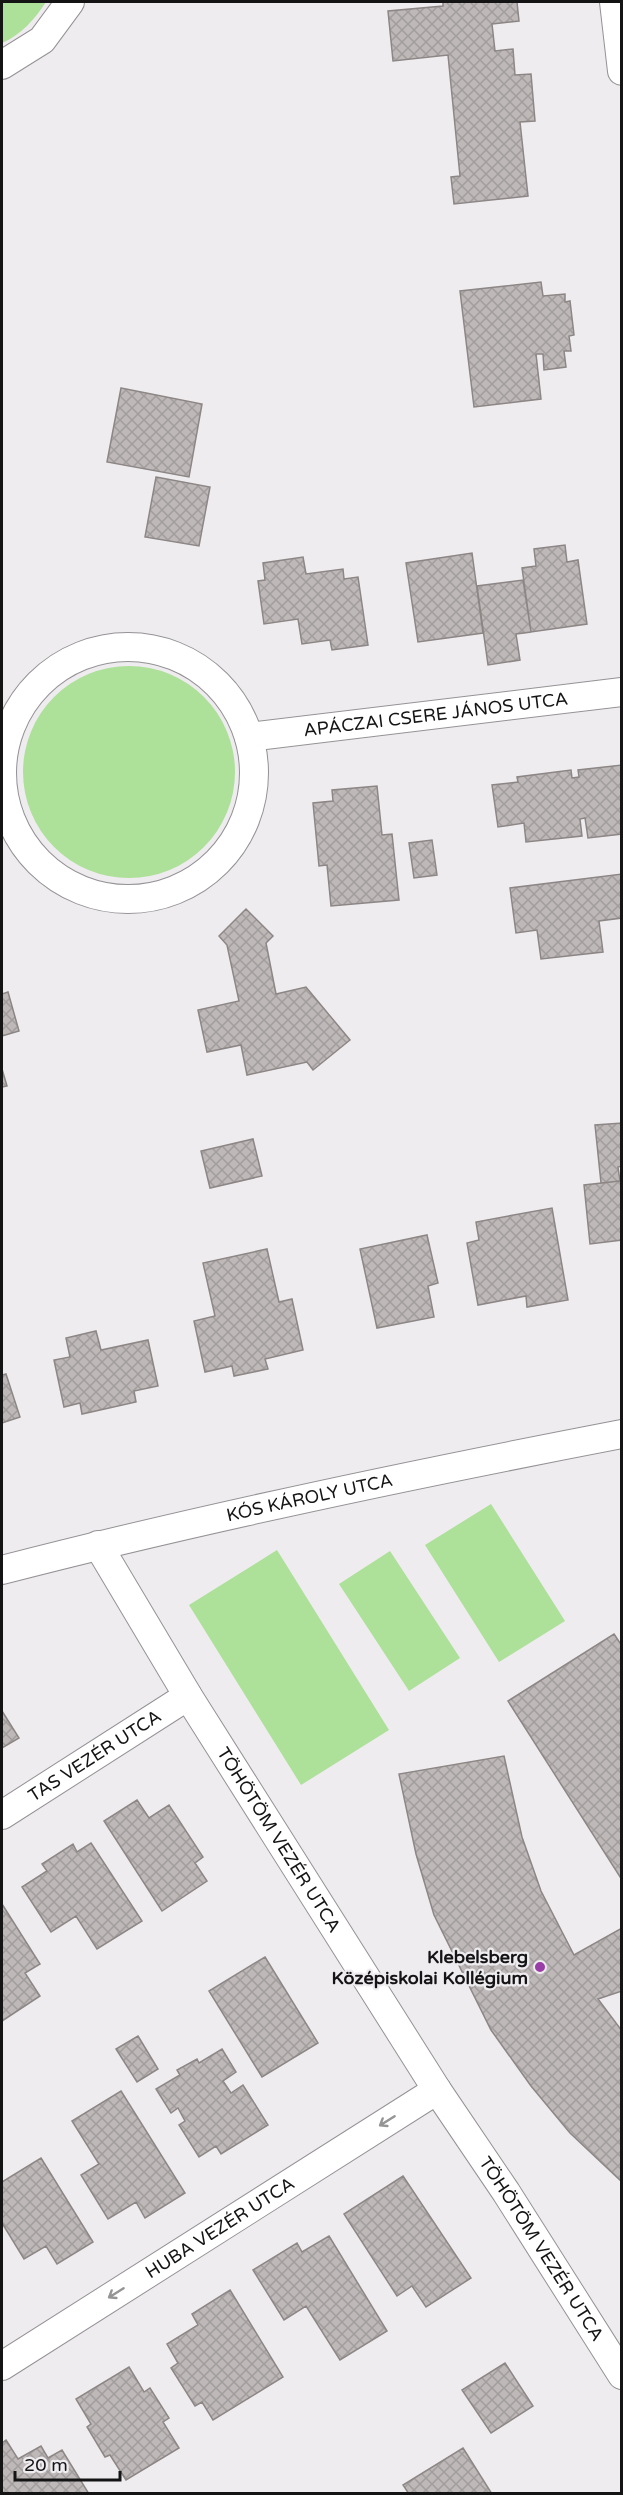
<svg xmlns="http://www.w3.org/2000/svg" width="623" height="2495" font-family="'Varela Round',sans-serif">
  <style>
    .grass { fill: #ade099 }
    .building { fill: url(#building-cross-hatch); stroke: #8c8685; stroke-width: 1.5 }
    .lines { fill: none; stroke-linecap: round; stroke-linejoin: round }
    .minor-casing { stroke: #959296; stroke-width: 30 }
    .minor { stroke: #fff; stroke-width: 28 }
    .oneway { stroke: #969596 }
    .poi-dot { fill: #993da7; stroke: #efecf0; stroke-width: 2 }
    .labels { text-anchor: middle; stroke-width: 4.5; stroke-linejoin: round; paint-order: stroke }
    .street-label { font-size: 18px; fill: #151415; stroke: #efecf0 }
    .poi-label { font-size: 18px; font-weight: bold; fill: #151415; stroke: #efecf0; text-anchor: end }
  </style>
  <defs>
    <pattern id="building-cross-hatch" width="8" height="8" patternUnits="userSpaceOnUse" patternTransform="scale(1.5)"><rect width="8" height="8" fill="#beb8b8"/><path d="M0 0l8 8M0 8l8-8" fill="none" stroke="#a29d9d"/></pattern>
  </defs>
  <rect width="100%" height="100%" fill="#efecf0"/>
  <path class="grass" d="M2 2H46C35 19 21 35 2 43Z
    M23 772a106 106 0 1 1 212 0a106 106 0 1 1-212 0Z
    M491 1504 565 1621 499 1662 425 1545Z
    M277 1550 389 1730 301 1785 189 1605Z
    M390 1551 460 1658 409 1691 339 1584Z"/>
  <path class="building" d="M443 2H517L519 21 492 24 495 51 513 49 515 75 531 74 535 121 520 122 528 196 454 204 451 177 460 176 448 55 393 61 388 11 443 6Z
    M541 282 543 296 565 294V302L570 301 574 335 569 336 571 351H564L566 367 544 370 543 354H536L541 399 474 407 460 291Z
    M121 388 202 404 189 477 107 462Z
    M156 477 210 487 199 546 145 537Z
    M565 545 567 562 578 560 587 624 531 632 522 568 536 566 534 549Z
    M472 553 483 633 418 642 406 563Z
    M303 557 306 574 343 569 344 579 358 577 368 645 332 650 330 640 302 644 298 619 264 624 258 581 265 580 263 563Z
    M523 580 531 632 516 634 520 660 488 665 477 586Z
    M622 765V834L588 838 585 818 580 819 582 836 526 842 524 823 498 827 492 785 518 782 517 777 571 770 572 778 579 777 578 770Z
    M377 786 382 835 392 834 399 900 331 906 327 865 319 866 313 803 333 801 332 790Z
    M432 840 437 875 414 878 409 843Z
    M622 874V918L599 921 603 952 541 959 537 930 516 933 510 888Z
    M246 909 273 936 266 943 276 994 306 987 350 1040 313 1070 307 1062 247 1075 241 1045 207 1052 198 1010 239 1001 227 945 219 936Z
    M8 992 19 1031 2 1036V994Z
    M2 1069 7 1086 2 1087Z
    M622 1123V1166L618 1167 620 1181 601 1183 595 1125Z
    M253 1139 262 1176 210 1188 201 1151Z
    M620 1181H622V1240L590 1244 584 1185Z
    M552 1208 568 1300 527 1307 526 1296 478 1305 467 1243 479 1240 476 1222Z
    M427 1235 438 1283 428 1286 434 1317 377 1328 360 1249Z
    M267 1249 279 1302 292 1299 303 1350 265 1359 268 1369 234 1376 232 1366 205 1372 194 1321 215 1316 203 1263Z
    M96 1331 101 1350 148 1340 158 1386 134 1391 136 1402 82 1414 80 1403 64 1407 54 1360 70 1357 66 1338Z
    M6 1374 20 1417 2 1423V1375Z
    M614 1634 622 1646V1880L508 1701Z
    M2 1711 19 1738 2 1748Z
    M504 1756 522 1837 541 1891 574 1955 622 1928V1991L598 1999 622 2031V2182L570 2133 531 2086 491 2030 434 1915 416 1854 399 1774Z
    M137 1800 149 1818 169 1805 203 1857 195 1863 207 1881 162 1911 104 1821Z
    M91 1843 142 1921 97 1949 76 1916 51 1932 22 1887 47 1871 42 1864 73 1844 77 1852Z
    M2 1904 40 1964 25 1973 40 1996 2 2021Z
    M265 1957 318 2043 262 2077 209 1991Z
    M138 2036 158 2069 137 2082 116 2049Z
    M222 2049 236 2072 223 2081 231 2093 243 2085 268 2125 221 2154 216 2146 199 2157 179 2125 185 2121 178 2108 171 2113 156 2089 180 2075 177 2070 197 2059 199 2063Z
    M121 2091 185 2193 145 2218 136 2202 108 2219 81 2175 99 2164 72 2121Z
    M41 2158 93 2242 57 2264 46 2246 24 2259 2 2223V2182Z
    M403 2176 471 2278 426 2307 412 2286 397 2296 344 2214Z
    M329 2236 387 2331 340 2360 306 2306 284 2320 253 2270 297 2243 302 2252Z
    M230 2290 283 2377 213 2420 202 2402 195 2406 171 2368 178 2363 167 2344 198 2325 192 2314Z
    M505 2363 533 2406 491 2433 462 2390Z
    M129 2367 144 2392 150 2388 169 2418 163 2422 179 2448 126 2480 110 2455 105 2457 87 2427 91 2424 76 2399Z
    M6 2440 18 2459 41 2446 48 2458 62 2450 89 2494H2V2443Z
    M463 2448 492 2494H409L403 2485Z"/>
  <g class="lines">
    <defs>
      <g id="minor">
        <path d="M614 2 622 71"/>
        <path d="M2 65 42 40 70 2"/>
        <circle cx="128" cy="773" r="126"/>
        <path id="s1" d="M249 737 622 692"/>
        <path id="s2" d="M98 1545 188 1696 437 2090 506 2192 622 2375"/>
        <path id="s3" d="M2 1570C206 1517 414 1474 622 1434"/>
        <path id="s4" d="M2 1815 188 1696"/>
        <path id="s5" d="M2 2366 437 2090"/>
      </g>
    </defs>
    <use href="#minor" class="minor-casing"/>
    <use href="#minor" class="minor"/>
  </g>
  <defs><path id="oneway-shaft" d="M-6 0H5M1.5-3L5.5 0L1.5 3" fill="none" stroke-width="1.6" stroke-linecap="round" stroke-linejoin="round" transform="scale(1.5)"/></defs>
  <g class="oneway">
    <use href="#oneway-shaft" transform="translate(387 2121) rotate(148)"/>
    <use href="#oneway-shaft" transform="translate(116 2293) rotate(148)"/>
  </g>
  <circle class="poi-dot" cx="540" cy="1967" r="6"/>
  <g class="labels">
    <g class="street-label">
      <text dy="6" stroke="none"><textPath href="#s1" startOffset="188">APÁCZAI CSERE JÁNOS UTCA</textPath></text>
      <text dy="6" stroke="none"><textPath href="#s3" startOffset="316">KÓS KÁROLY UTCA</textPath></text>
      <text dy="6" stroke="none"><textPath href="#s4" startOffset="110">TAS VEZÉR UTCA</textPath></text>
      <text dy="6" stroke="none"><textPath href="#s2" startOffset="346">TÖHÖTÖM VEZÉR UTCA</textPath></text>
      <text dy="6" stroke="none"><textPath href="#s5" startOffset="258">HUBA VEZÉR UTCA</textPath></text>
      <text dy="6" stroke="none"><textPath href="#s2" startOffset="832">TÖHÖTÖM VEZÉR UTCA</textPath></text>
    </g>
    <g class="poi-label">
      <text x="528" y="1963">Klebelsberg<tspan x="528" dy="21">Középiskolai Kollégium</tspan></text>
    </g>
  </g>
  <rect width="623" height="2495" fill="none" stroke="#151415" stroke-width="6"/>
  <path d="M15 2471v9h105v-9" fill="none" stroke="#151415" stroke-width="3"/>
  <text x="24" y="2471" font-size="18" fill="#151415" stroke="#efecf0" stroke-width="4.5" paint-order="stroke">20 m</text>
</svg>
